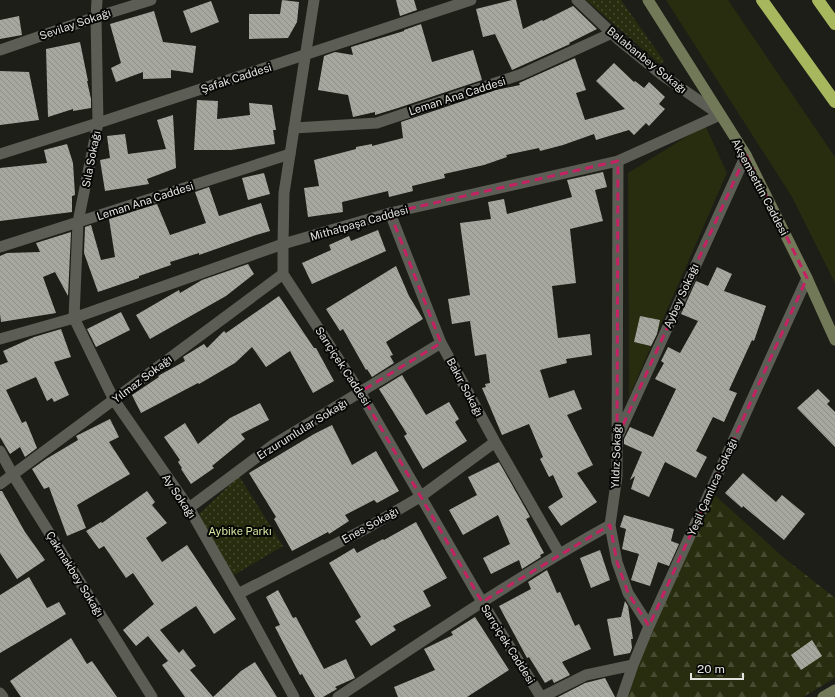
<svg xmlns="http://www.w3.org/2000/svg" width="835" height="697" font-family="'Public Sans',sans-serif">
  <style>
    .grass { fill: #282d0f }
    .forest { fill: url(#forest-firs) }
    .park { fill: url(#park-dots) }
    .building { fill: url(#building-back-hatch) }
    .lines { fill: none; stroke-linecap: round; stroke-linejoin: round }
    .minor { stroke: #5c5e56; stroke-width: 11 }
    .tertiary { stroke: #5c5e56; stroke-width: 11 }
    .secondary { stroke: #727958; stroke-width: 11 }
    .motorway { stroke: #a6b75e; stroke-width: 12 }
    .marked { fill: none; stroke: #c42262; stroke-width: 3; stroke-dasharray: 8 5; stroke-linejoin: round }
    .labels { text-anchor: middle; stroke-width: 4; stroke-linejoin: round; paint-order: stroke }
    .street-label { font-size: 11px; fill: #e3e4df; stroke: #070806 }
    .park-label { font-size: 11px; fill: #d5e4a1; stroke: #070806 }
  </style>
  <defs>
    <pattern id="forest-firs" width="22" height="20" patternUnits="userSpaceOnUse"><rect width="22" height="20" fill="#282d0f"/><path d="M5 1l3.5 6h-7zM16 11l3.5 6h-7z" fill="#474b32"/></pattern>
    <pattern id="park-dots" width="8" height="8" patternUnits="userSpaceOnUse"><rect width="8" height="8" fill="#282d0f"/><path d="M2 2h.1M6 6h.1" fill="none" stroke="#474b32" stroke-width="1.8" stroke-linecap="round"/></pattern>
    <pattern id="building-back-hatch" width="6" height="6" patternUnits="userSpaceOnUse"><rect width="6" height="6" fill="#a6a89f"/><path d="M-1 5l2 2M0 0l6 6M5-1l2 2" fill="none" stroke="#8e8f88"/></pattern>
  </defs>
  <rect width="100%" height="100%" fill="#1d1e17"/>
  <path class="grass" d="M666 0H728L835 157V283L792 197Z
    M705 125 727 173 629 397 628 173Z"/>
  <path class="forest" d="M709 490 783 557 835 598V678L803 697H626L653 604Z"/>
  <path class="park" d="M586 0H621L664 61 660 64Z
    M239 476 283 546 234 575 197 516Z"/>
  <path class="building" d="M282 0 299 2 297 22 288 38 249 39V14H280Z
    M396 0H414L417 10 400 16Z
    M512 0H516L523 29 542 20 543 21 573 6 597 29 569 43 570 44 512 70 495 34 483 37 476 9Z
    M211 1 219 22 191 33 183 11Z
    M154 11 163 42 196 46 193 73 171 70V78L143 79V72L116 82 111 68 121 63 110 24Z
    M19 16 22 35 0 39V20Z
    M421 24 432 62 473 50 482 80 398 108 375 115V112L353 117 348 95 318 90 324 56 335 52 353 55 351 47 404 31V30Z
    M80 42 88 81H87L91 99V108L73 111V109L48 117 46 49Z
    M575 58 586 90 576 93 585 120 625 109 596 81 614 63 634 82 635 81 644 88 649 82 665 97 659 104 665 109 649 126 646 123 634 135 629 130 596 140 594 134 563 145 540 151 539 148 506 155 507 157 484 165 444 174 445 178 412 186 413 191 389 197 388 191 342 202 343 212 308 217 304 188 319 186 314 160 356 149V147L372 144V146L403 138 401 122 496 90 520 85 519 83Z
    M0 71 29 72 39 120 0 125Z
    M197 100 218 101 217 119 250 115 249 103 272 105 276 130H273L275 144 231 150H194Z
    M173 115 176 168 147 179 149 184 105 191 100 160 110 158 107 136 125 134 128 154 166 149 157 120Z
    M67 144 73 163 75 195 72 196V212L0 221V168L47 163 44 150Z
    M603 172 607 187 595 190 603 221 570 229 576 283 552 286 558 338 590 334 592 355 566 359 567 363 540 370 549 398 574 390 582 409 567 415 593 465 577 473 597 502 561 526 548 507 563 497 553 475 549 477 540 459 543 457 529 424 502 435 482 388 486 387 485 384 490 383 486 354 475 356 470 321 452 324 448 299 470 295 460 223 491 219 488 202 504 199 507 214 572 197 567 180Z
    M264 173 270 194 248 200 242 178Z
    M209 187 219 216 261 203 270 231 256 235 199 255V253L170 262 171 265 139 276V278L98 292 84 253 85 227 91 225 101 260 115 257 109 219 157 204 170 235 206 223 195 192Z
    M378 230 386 251 312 284 302 263 331 250 329 245 349 236 351 241Z
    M71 232 68 296 55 272 43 277 56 313 1 322 0 314V256L7 253 40 252 36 243Z
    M248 264 254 274 226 296 150 339 136 315 179 290 180 293 202 280Z
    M396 266 409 296 423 319 386 342 393 355 390 356 394 363 372 377 367 369 366 370 343 329 340 331 326 309Z
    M717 267 732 274 724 291 766 306 754 341 752 340 729 390 737 393 724 422 713 417 696 451 707 457 696 478 665 462 649 497 631 489 635 476 630 480 642 452 624 444V439L630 427 653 437 676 389 655 379 664 363 661 361 668 347 680 353 698 321 681 314 696 281 708 286Z
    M279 296 314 348H316L334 381 313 393 290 351 266 367 252 347 235 363 199 384 198 383 141 413 132 395 159 377 158 376 185 361 183 357 186 355 204 344 207 348 224 331 226 333Z
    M121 312 130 330 96 347 87 329Z
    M640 316 660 320 657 334 651 346 634 342Z
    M61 329 71 357 54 362 69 395 54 402 52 398 47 401 36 377 6 390 22 423 26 421 37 448 25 457 20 447 10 454 0 437V365L8 362 3 351 34 337Z
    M402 375 426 415 449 402 459 419 455 422 467 441 423 469 404 436 407 434 379 389Z
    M818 389 830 401 827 404 835 412V447L797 408Z
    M260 403 269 420 241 434 245 439 212 466 214 468 191 484 181 469 182 468 178 462 180 460 164 437 185 423 198 444 230 418Z
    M110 419 119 437 109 442 130 474 77 505 86 528 67 536 49 487 44 489 32 469 46 459 78 440 76 436Z
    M332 425 352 465 376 451 399 491 377 503 374 500 345 515 349 521 329 534 328 532 292 551 274 519 276 517 249 473 314 434Z
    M499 462 528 513 530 517 526 519 544 553 540 555 541 557 522 569 519 560 491 574 483 558 510 544 498 515 463 535 449 510 477 495 468 477Z
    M743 473 776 502 782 495 805 514 784 540 743 506 742 508 725 493Z
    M0 491H2L25 532 45 560 17 579 0 553Z
    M147 491 155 502 152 505 167 523 146 538 162 562 187 545 236 619 214 634 196 606 160 630 179 653 183 649 196 666 190 670 213 697 241 671 255 662 277 697H185L162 665 168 661 148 636 136 646 123 630 154 604 133 573 126 578 104 546 99 549 86 531 101 522 102 523Z
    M624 515 674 529 671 541 679 544 669 566 658 562 650 586 631 580 639 554 622 549 626 529 620 527Z
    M416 522 447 578 423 591 431 606 393 626 396 630 371 646 355 621 361 617 329 563 354 548 357 553 383 539 384 540Z
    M600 550 610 580 591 588 580 558Z
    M547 570 557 593 560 592 575 626 579 624 591 649 562 662 570 675 554 683 552 679 545 683 529 657 527 658 499 606 531 589 528 582Z
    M29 577 47 608 59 602 66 614 0 653V595Z
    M278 590 293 618 296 617 324 669 346 659 355 678 335 687 337 689 323 697H315L302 674 300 675 275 627 280 625 266 597Z
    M625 601 628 606 633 639H631L632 648 630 653 614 656 607 619 621 617Z
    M475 617 509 670 467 697H398L394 687 435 670 424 649 453 635 451 632Z
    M71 638 87 664 92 661 117 697H21L10 681Z
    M812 640 822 656 801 670 791 655Z
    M605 678 615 697H558L585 683Z"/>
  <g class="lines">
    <path class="minor" d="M97 0 96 17 98 123 78 222 74 318 114 400 189 508 238 594 294 697
      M577 0 619 40 662 75 720 115
      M0 50 96 17 151 0
      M294 128 377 123 522 74 612 33
      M0 154 98 123 471 0
      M618 161 617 476 610 525 617 562 628 593 649 626
      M390 213 441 343 495 442 559 553
      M283 244V274L360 392 482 602 541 697
      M0 247 290 154
      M619 434 746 155
      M0 451 13 475 152 697
      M0 484 283 274
      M189 508 273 445 441 343
      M238 594 367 528 420 497 495 442
      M0 693 3 697
      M338 697C428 638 516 577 610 525
      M542 697 586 675 633 665
      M622 697 633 665 649 626 807 278"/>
    <path class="tertiary" d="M283 244 284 193 314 0
      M0 339 74 318 283 244 390 213 618 161 720 115"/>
    <path class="secondary" d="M648 0 746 155 807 278 835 340
      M823 697 835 690"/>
    <path class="motorway" d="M762 0 835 102
      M818 0 835 24"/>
  </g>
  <path class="marked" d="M746 155 807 278 649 626 628 593 617 562 610 525 482 602 360 392 441 343 390 213 618 161 617 438Z"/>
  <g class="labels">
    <g class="street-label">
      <text transform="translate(75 24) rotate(-19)" y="4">Sevilay Sokağı</text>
      <text transform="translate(647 60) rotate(39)" y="4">Balabanbey Sokağı</text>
      <text transform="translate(236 78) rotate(-18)" y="4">Şafak Caddesi</text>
      <text transform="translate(457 96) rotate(-18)" y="4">Leman Ana Caddesi</text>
      <text transform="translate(91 159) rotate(-79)" y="4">Sıla Sokağı</text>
      <text transform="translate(760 187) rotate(62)" y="4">Akşemsettin Caddesi</text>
      <text transform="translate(145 201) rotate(-18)" y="4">Leman Ana Caddesi</text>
      <text transform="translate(359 223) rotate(-16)" y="4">Mithatpaşa Caddesi</text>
      <text transform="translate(681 296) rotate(-66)" y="4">Aybey Sokağı</text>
      <text transform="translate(343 366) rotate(57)" y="4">Sarıçiçek Caddesi</text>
      <text transform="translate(142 379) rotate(-37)" y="4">Yılmaz Sokağı</text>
      <text transform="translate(465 387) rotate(62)" y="4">Bakır Sokağı</text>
      <text transform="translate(302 429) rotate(-32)" y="4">Erzurumlular Sokağı</text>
      <text transform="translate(616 456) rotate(-88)" y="4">Yıldız Sokağı</text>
      <text transform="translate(712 487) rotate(-66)" y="4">Yeşil Çamlıca Sokağı</text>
      <text transform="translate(179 496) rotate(56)" y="4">Ay Sokağı</text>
      <text transform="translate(370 525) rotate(-29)" y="4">Enes Sokağı</text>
      <text transform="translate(75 574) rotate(58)" y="4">Çakmakbey Sokağı</text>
      <text transform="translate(508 644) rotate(58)" y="4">Sarıçiçek Caddesi</text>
    </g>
    <g class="park-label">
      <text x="240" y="535">Aybike Parkı</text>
    </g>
  </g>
  <path d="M691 673v6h52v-6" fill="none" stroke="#e3e4df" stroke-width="2"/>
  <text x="697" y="673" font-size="12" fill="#e3e4df" stroke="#070806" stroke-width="3" paint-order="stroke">20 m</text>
</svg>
